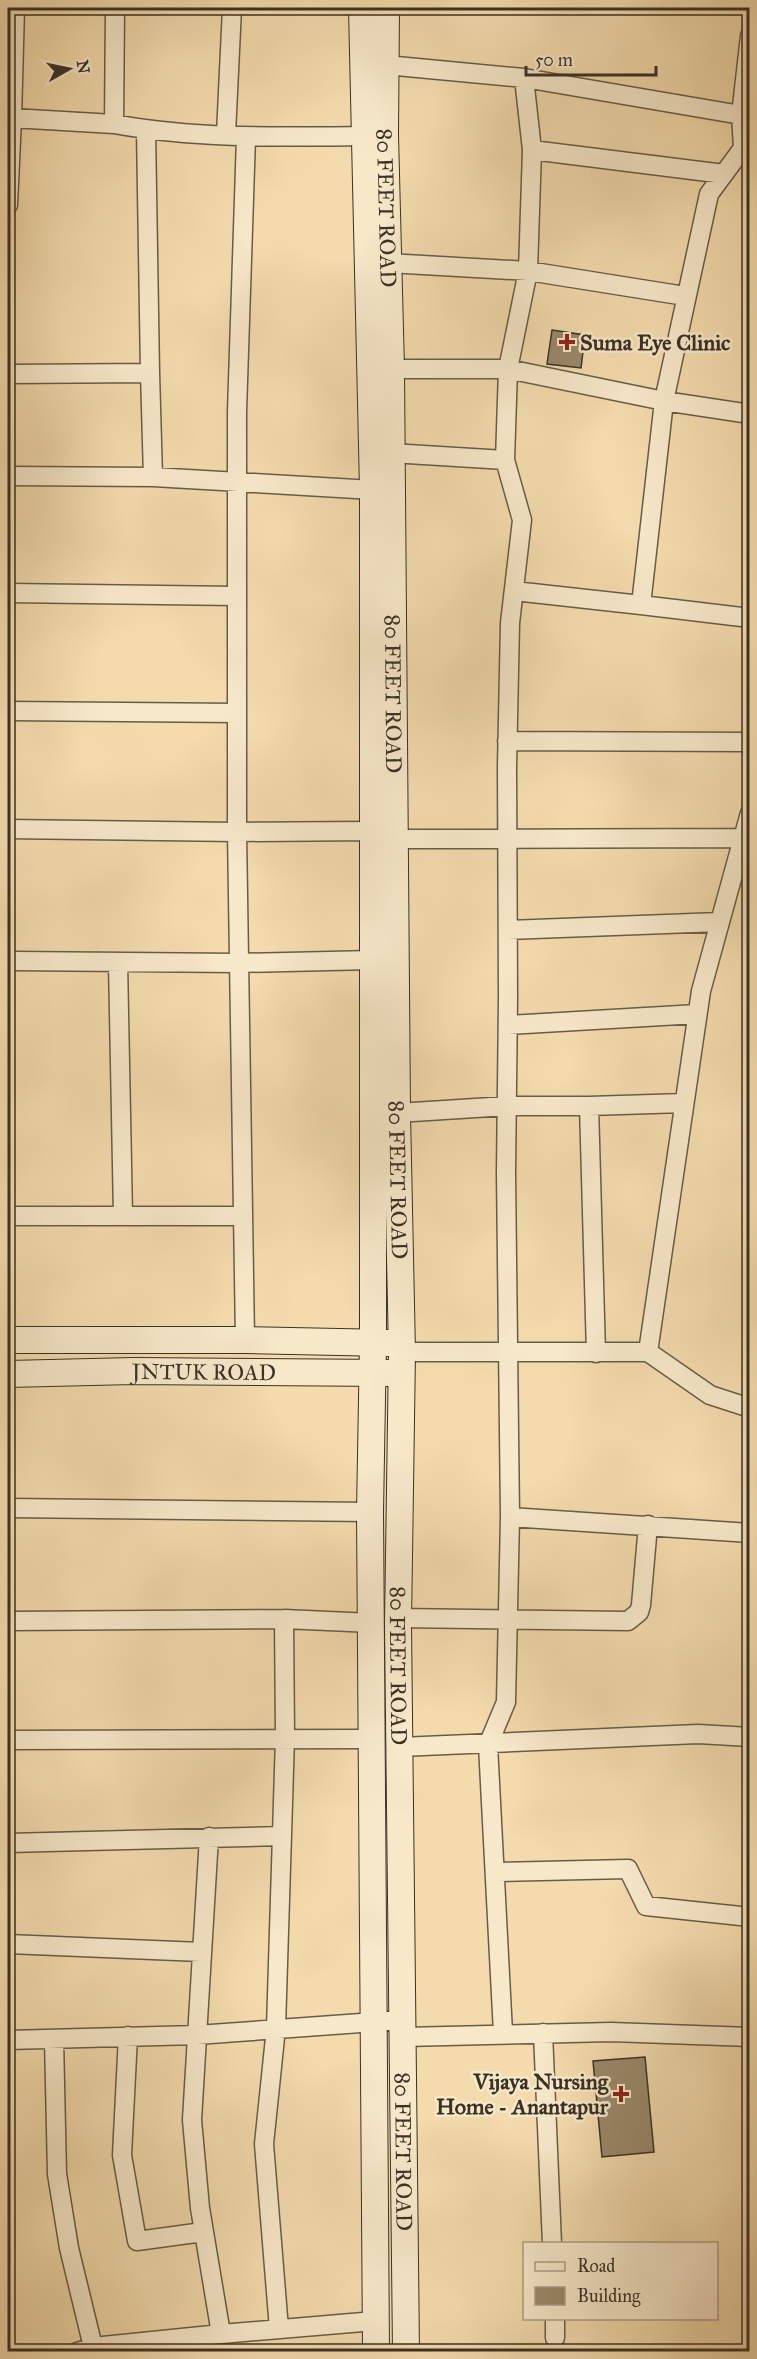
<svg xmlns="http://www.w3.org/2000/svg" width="757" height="2359" font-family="'IM FELL Great Primer',serif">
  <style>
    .building { fill: #9a896c; stroke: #3a3126; stroke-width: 1.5 }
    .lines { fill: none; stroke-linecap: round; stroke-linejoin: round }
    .street-casing { stroke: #685c48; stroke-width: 21 }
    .secondary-casing { stroke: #3a3126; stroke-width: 28 }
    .street { stroke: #f7e8ca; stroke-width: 18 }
    .secondary { stroke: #f7e8ca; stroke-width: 26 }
    .poi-dot { fill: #8f2418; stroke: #f7e8ca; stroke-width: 2 }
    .labels { text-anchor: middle; stroke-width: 5; stroke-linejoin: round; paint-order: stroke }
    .street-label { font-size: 22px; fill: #3a3126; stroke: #f7e8ca }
    .poi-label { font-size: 22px; font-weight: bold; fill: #3a3126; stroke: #f7e8ca; text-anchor: start }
  </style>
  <rect width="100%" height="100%" fill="#f3dbad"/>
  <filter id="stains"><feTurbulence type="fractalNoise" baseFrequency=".00333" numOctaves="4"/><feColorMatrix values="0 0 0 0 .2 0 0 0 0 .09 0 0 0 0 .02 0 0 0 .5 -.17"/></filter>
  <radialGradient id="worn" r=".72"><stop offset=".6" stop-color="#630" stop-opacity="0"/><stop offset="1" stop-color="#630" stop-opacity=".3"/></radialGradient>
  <path class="building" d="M552 330 585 335 581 368 547 364Z
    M645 2057 654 2152 602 2157 593 2061Z"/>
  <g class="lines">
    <defs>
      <path id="street" d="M115 8 114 124C196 139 280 137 363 136
        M386 65 524 78 532 150 528 271 508 369 505 460 391 453
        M524 78 741 115
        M12 118 15 8
        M226 134 232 8
        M532 150 724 174
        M8 205 12 118 114 124
        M388 263 528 271 685 296
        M391 369H508L664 401 709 194 743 148 741 115 750 36
        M150 373 153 477
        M8 374 150 373 146 130
        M505 460 522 520 510 623 507 766 508 999 506 1173 510 1517 750 1533
        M8 476 153 477 373 490
        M514 591 641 605 664 401 750 414
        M8 593 237 596
        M641 605 750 618
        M8 711 237 713
        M507 741 750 742
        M8 829 237 832V412L246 137
        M508 930 719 922
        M13 961 238 963 373 960
        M118 962 123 1216
        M508 1025 697 1014
        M589 1106 684 1103
        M397 1113 507 1106H589L596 1353
        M8 1216H242
        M245 1340 237 832 373 831 397 839 743 838
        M402 1352H648L710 1395 750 1408
        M648 1352 701 991 750 813
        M8 1508 370 1512
        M398 1618 628 1621 639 1612 641 1605 648 1525
        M8 1621 284 1619 372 1623
        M8 1740 372 1739
        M400 1747 698 1734 750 1737
        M8 1843 281 1836
        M496 1872 628 1869 646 1906 750 1917
        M8 1944 201 1952
        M503 2033 488 1745 506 1702 510 1517
        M543 2033 552 2244
        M128 2036 122 2155 137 2241 203 2232
        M404 2037 611 2032 750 2037
        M54 2039 57 2174 69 2248 93 2347
        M8 2040 197 2035 402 2020
        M555 2318V2338
        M279 2329 264 2144 276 2028 285 1737 284 1619
        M221 2334 375 2321
        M77 2352 93 2347 221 2334 200 2208 192 2120 209 1837"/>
      <g id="secondary">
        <path d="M362 8 373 490V1342L370 1512 376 2352"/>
        <path id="s1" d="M386 8 385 135 391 369 397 1113 402 1352 398 1624 406 2352"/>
        <path d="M8 1340H245L388 1343"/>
        <path id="s2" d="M8 1374 133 1371 390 1373"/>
      </g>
    </defs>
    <use href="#street" class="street-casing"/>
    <use href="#secondary" class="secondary-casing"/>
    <use href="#street" class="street"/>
    <use href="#secondary" class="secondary"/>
  </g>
  <g class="poi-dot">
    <path d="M564 333h6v6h6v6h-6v6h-6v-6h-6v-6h6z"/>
    <path d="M618 2085h6v6h6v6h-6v6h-6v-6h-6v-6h6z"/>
  </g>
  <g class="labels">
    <g class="street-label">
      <text dy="8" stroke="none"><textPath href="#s1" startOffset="200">80 FEET ROAD</textPath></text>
      <text dy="8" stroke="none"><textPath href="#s1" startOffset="686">80 FEET ROAD</textPath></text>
      <text dy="8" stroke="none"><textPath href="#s1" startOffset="1172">80 FEET ROAD</textPath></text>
      <text dy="8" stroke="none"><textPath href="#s2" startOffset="196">JNTUK ROAD</textPath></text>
      <text dy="8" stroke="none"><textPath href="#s1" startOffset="1658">80 FEET ROAD</textPath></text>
      <text dy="8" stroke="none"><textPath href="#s1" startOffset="2144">80 FEET ROAD</textPath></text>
    </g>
    <g class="poi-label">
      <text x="580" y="350">Suma Eye Clinic</text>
      <text x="608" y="2089" text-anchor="end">Vijaya Nursing<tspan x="608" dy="25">Home - Anantapur</tspan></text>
    </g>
  </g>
  <rect width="757" height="2359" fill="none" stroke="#f3dbad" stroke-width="30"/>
  <rect x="9" y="9" width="739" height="2341" fill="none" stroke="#3a3126" stroke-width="3"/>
  <rect x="15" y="15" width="727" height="2329" fill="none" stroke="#3a3126" stroke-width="1.5"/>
  <rect x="523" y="2242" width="195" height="78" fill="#f7e8ca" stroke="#ab9f88" stroke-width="1.5"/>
  <rect x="535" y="2262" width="30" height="9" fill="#f7e8ca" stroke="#ab9f88" stroke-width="1.5"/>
  <text x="577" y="2272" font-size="18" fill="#3a3126">Road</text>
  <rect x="535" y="2287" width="30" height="18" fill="#9a896c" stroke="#ab9f88" stroke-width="1.5"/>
  <text x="577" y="2302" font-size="18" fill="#3a3126">Building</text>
  <g transform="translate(69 69) rotate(81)" stroke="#f7e8ca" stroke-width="4.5" paint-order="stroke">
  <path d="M0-4.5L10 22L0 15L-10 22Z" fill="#3a3126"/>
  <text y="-9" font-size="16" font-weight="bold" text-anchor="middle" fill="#3a3126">N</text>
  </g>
  <path d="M526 66v9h130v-9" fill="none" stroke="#3a3126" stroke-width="3"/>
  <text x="535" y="66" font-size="18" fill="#3a3126" stroke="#f7e8ca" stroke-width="4.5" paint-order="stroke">50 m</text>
  <rect width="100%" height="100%" filter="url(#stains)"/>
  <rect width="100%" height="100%" fill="url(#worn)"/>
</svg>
